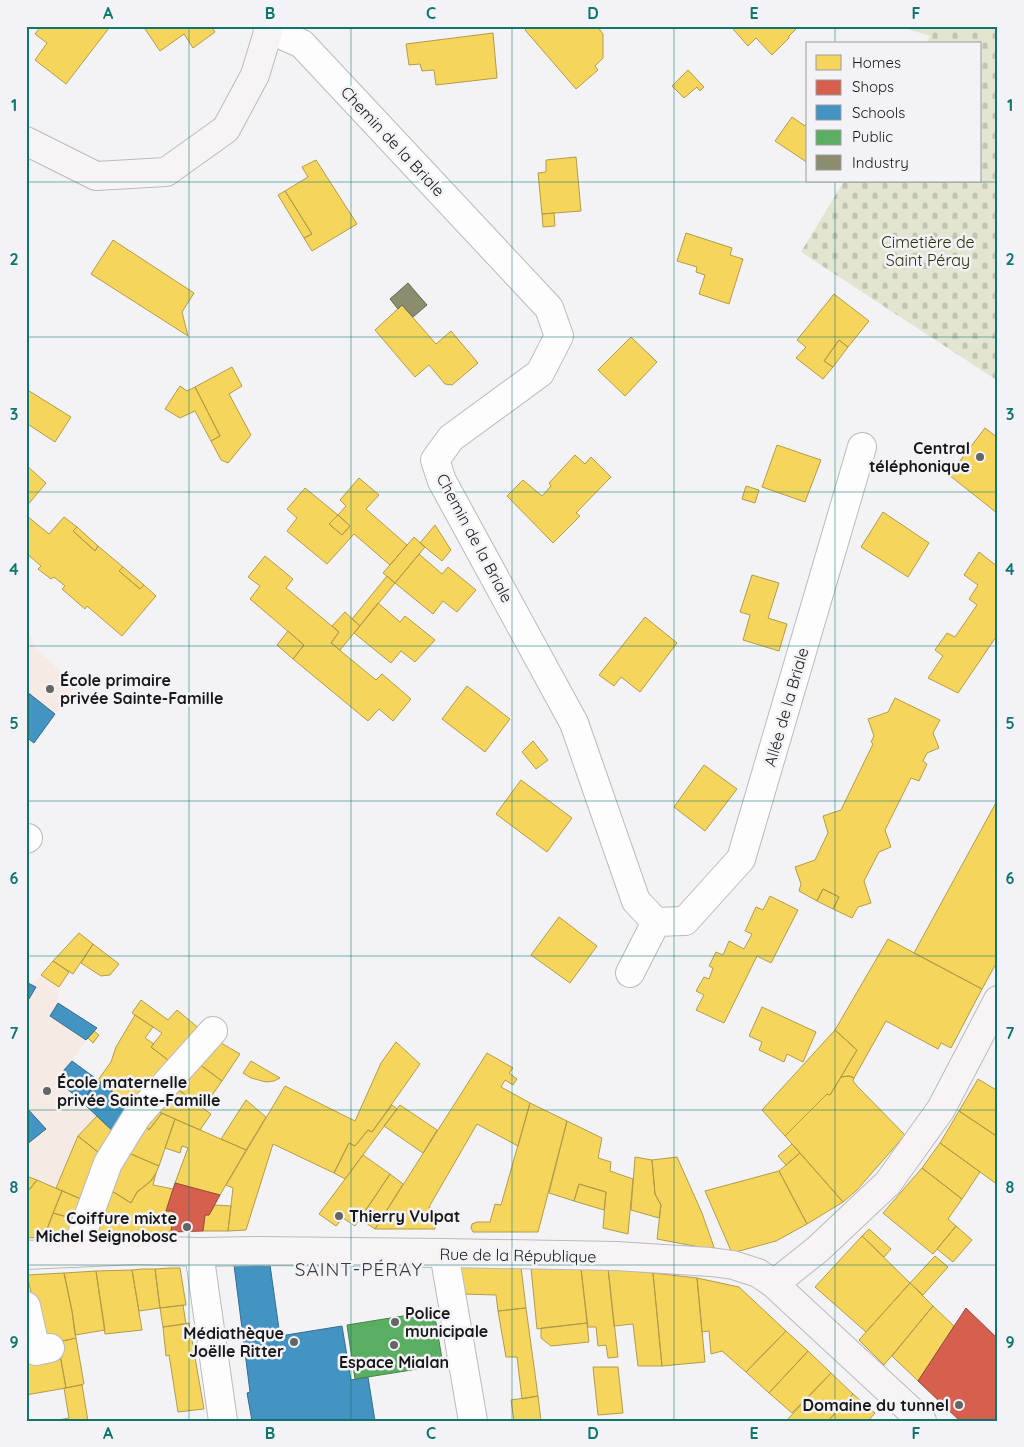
<svg xmlns="http://www.w3.org/2000/svg" width="1024" height="1447" font-family="Quicksand,sans-serif">
  <style>
    .education { fill: #f6ebe4 }
    .cemetery { fill: url(#cemetery-stones) }
    .homes { fill: #f6d55c; stroke: #b39c48; fill-rule: evenodd }
    .shops { fill: #d6604d; stroke: #9d4a3d }
    .schools { fill: #4393c3; stroke: #366e90 }
    .public { fill: #5aae61; stroke: #46814b }
    .industry { fill: #8c8c6e; stroke: #696954 }
    .lines { fill: none; stroke-linecap: round; stroke-linejoin: round }
    .street-casing { stroke: #bababc; stroke-width: 30 }
    .secondary-casing { stroke: #bababc; stroke-width: 30 }
    .street { stroke: #fdfdfe; stroke-width: 28 }
    .secondary { stroke: #f8f4f5; stroke-width: 28 }
    .grid { fill: none; stroke: #0f766e; stroke-width: 1; stroke-opacity: 0.55 }
    .poi-dot { fill: #656566; stroke: #f2f2f7; stroke-width: 2 }
    .labels { text-anchor: middle; stroke-width: 5; stroke-linejoin: round; paint-order: stroke }
    .street-label { font-size: 16px; fill: #181819; stroke: #f2f2f7 }
    .park-label { font-size: 16px; fill: #2f3006; stroke: #f2f2f7 }
    .poi-label { font-size: 16px; font-weight: bold; fill: #181819; stroke: #f2f2f7; text-anchor: end }
    .quarter-label { font-size: 19px; letter-spacing: 1px; fill: #3b3b3f; stroke: #f2f2f7 }
    .neatline { fill: none; stroke: #0f766e; stroke-width: 2 }
    .grid-label { font-size: 16px; text-anchor: middle; font-weight: bold; fill: #0f766e }
  </style>
  <defs>
    <pattern id="cemetery-stones" width="16" height="16" patternUnits="userSpaceOnUse" patternTransform="scale(1.25)"><rect width="16" height="16" fill="#e3e5d1"/><path d="M2 7V4a2 2 0 0 1 4 0v3zM10 15v-3a2 2 0 0 1 4 0v3z" fill="#c2c4b3"/></pattern>
  </defs>
  <rect width="100%" height="100%" fill="#f3f3f6"/>
  <path class="education" d="M26 622 35 648 77 685 26 753Z
    M41 975 59 987 58 1003 50 1016 86 1040 72 1061 56 1079 97 1116 78 1136 56 1188 26 1176V982L32 984Z"/>
  <path class="cemetery" d="M898 26H998V381L801 252 844 181H980V44H926L930 36Z"/>
  <path class="homes" d="M41 26H107L109 28 66 84 35 60 47 43 35 34Z
    M143 26H211L215 32 193 48 184 34 160 51Z
    M529 26H597L603 34V58L595 66 598 70 576 89 525 30Z
    M736 26H799L789 36V38L772 55 756 38 748 46 733 29Z
    M493 33 497 78 436 85 434 70 422 71 420 64 409 65 406 44Z
    M688 70 704 87 700 91 697 87 684 98 672 86Z
    M792 117 805 126 808 121V163L775 141Z
    M576 157 581 211 542 214 538 173 546 172V160Z
    M316 160 357 224 312 251 304 238 312 234 285 191 308 177 302 167Z
    M285 191 312 234 304 238 278 195Z
    M554 213 555 226 543 227 542 214Z
    M686 233 732 248 730 255 743 259 729 304 699 294 705 275 696 272 697 267 677 261Z
    M113 240 194 293 182 312 188 336 91 274Z
    M834 294 869 321 848 347 839 340 824 361 833 367 823 379 796 358 806 347 797 340Z
    M402 305 436 344 451 331 478 363 452 385 445 384 429 365 415 377 375 330Z
    M631 337 657 362 625 396 598 370Z
    M839 340 848 347 833 367 824 361Z
    M232 367 242 386 229 394 251 435 228 463 221 460 211 441 220 436 195 387Z
    M180 386 187 391 195 387 220 436 211 441 195 411 180 418 165 409Z
    M26 389 71 417 55 442 26 423Z
    M985 428 998 438 997 513 949 475Z
    M777 445 821 460 805 502 762 487Z
    M575 455 585 464 591 457 611 477 576 513 580 516 553 543 507 496 523 480 542 496 551 486 549 483Z
    M26 465 46 483 26 507Z
    M359 478 379 495 366 509 407 545 390 565 354 534 327 564 287 531 297 518 287 509 305 488 338 515 346 506 340 500ZM338 515 350 526 342 535 329 524Z
    M746 486 759 490 755 503 742 499Z
    M883 512 929 543 908 577 861 547Z
    M338 515 350 526 342 535 329 524Z
    M27 516 49 534 64 517 77 527 73 531 95 551 98 546 123 567 119 571 140 589 144 585 156 596 122 636 87 606 85 609 62 589 65 586 54 577 51 579 38 569 41 566 26 553Z
    M435 525 451 550 442 561 420 543Z
    M77 527 98 546 95 551 73 531Z
    M414 537 425 547 395 583 383 573Z
    M979 552 998 567V634L958 693 928 678 943 656 935 650 947 633 955 637 977 605 969 599 978 585 964 575Z
    M419 554 442 574 448 567 476 590 457 612 443 601 433 614 395 583Z
    M265 556 293 579 286 588 339 632 331 643 376 680 382 674 411 699 393 721 379 709 368 721 293 659 304 645 250 599 260 586 248 577Z
    M123 567 144 585 140 589 119 571Z
    M752 575 779 583 768 618 787 624 779 651 743 640 750 615 740 612Z
    M387 576 395 583 360 626 352 619Z
    M378 603 400 622 405 616 435 640 415 662 401 651 391 663 354 633Z
    M345 612 360 626 340 650 331 643 339 632 332 626Z
    M645 617 677 643 640 692 621 677 614 686 599 675Z
    M288 631 304 645 293 659 277 645Z
    M467 686 510 719 485 752 442 719Z
    M895 698 940 720 933 733 939 748 927 753 923 761 927 764 919 781 911 778 885 830 891 847 879 852 864 881 871 903 858 907 852 918 833 909 839 897 823 889 817 901 799 891 801 884 795 867 815 860 828 833 823 816 841 810 873 744 871 742 874 736 868 719 888 712Z
    M533 741 548 760 536 769 522 752Z
    M704 765 737 789 705 831 674 807Z
    M521 780 572 818 547 852 496 814Z
    M998 799V960L982 989 914 953Z
    M823 889 839 897 833 909 817 901Z
    M770 896 798 910 771 963 757 956 724 1023 696 1010 704 995 696 991 704 977 709 979 713 968 709 966 716 952 723 955 729 941 744 949 752 934 745 931 756 907 763 910Z
    M559 917 597 946 570 983 531 955Z
    M79 933 93 944 73 974 53 961Z
    M888 939 982 989 951 1048 941 1043 938 1049 886 1021 854 1078 849 1076 841 1077 857 1050 835 1030Z
    M93 944 119 964 110 975 101 976 81 963Z
    M53 961 69 972 59 987 41 975Z
    M141 1000 168 1020 177 1010 201 1030 173 1064 151 1047 162 1033 132 1013Z
    M762 1007 816 1032 803 1062 787 1054 784 1062 759 1050 762 1042 749 1036Z
    M135 1015 153 1027 145 1038 154 1044 151 1047 173 1064 135 1110 98 1080 111 1062 116 1047Z
    M835 1030 857 1050 830 1095 827 1094 785 1136 762 1110Z
    M94 1031 99 1035 93 1043 88 1038Z
    M216 1040 240 1054 222 1081 199 1064Z
    M396 1042 420 1064 372 1132 368 1130 355 1146 349 1143 334 1173 273 1144 246 1230 228 1231 233 1188 226 1185 285 1086 355 1121 381 1063Z
    M487 1053 513 1068 509 1073 517 1079 513 1085 505 1080 501 1087 530 1103 518 1146 477 1124 429 1207 439 1213 436 1217 435 1229H375Z
    M251 1061 280 1078 274 1081 266 1082 251 1078 243 1073Z
    M199 1064 222 1081 203 1108 172 1085Z
    M849 1076 854 1078 853 1081 857 1086 905 1135 857 1190 843 1202 785 1136 827 1094 830 1095 841 1077Z
    M978 1079 998 1091V1137L959 1111Z
    M172 1085 211 1114 200 1130 152 1109Z
    M246 1100 266 1117 246 1150 221 1139Z
    M530 1103 567 1121 538 1232H473L471 1228 472 1224 477 1222H490L495 1204 501 1205Z
    M392 1105 397 1109 345 1179 334 1173 349 1143 355 1146 368 1130 372 1132Z
    M400 1105 437 1130 423 1153 384 1126Z
    M152 1109 162 1113 149 1130 142 1121Z
    M959 1111 998 1137V1185L940 1143Z
    M162 1113 175 1119 159 1166 124 1151 142 1121 149 1130Z
    M97 1116 117 1135 104 1157 78 1136Z
    M175 1119 246 1150 220 1195 175 1183 188 1148 182 1146 180 1153 165 1148Z
    M567 1121 602 1138 598 1158 611 1162 610 1171 633 1179 628 1234 603 1228 606 1192 579 1184 574 1201 549 1193Z
    M78 1136 104 1157 88 1202 56 1188Z
    M940 1143 980 1172 962 1199 922 1168Z
    M792 1144 800 1153 786 1165 778 1156Z
    M124 1151 159 1166 156 1173 152 1180 137 1192 131 1203 104 1186Z
    M800 1153 843 1202 807 1224 779 1171Z
    M363 1155 390 1174 355 1226 343 1218 336 1226 319 1214Z
    M635 1157 652 1160 655 1194 661 1205 659 1218 631 1210Z
    M677 1157 702 1213 715 1250 657 1239 661 1205 655 1194 652 1160Z
    M922 1168 962 1199 948 1219 956 1226 933 1254 883 1213Z
    M779 1171 807 1224 776 1241 732 1253 705 1191Z
    M156 1173 153 1185 173 1189 166 1211H173L171 1232 91 1235 104 1186 131 1203 137 1192 150 1182Z
    M390 1174 403 1184 375 1229 360 1219Z
    M26 1176 37 1180 28 1191 26 1190Z
    M37 1180 62 1191 44 1237 26 1238V1194Z
    M579 1184 606 1192 604 1210 574 1201Z
    M62 1191 88 1202 81 1221 53 1213Z
    M215 1205 231 1206 228 1231H203L205 1215H209Z
    M53 1213 81 1221 69 1235 44 1237Z
    M956 1226 972 1240 953 1262 937 1249Z
    M869 1229 891 1249 884 1257 862 1236Z
    M862 1236 910 1283 866 1332 815 1287Z
    M935 1256 948 1267 923 1295 910 1283Z
    M458 1266 521 1267 526 1308 498 1311 496 1295 462 1294Z
    M170 1268H180L186 1305 160 1308 155 1269Z
    M531 1268 581 1269 587 1323 537 1329Z
    M608 1268 653 1273 662 1366H638L633 1324 614 1326Z
    M608 1268 618 1357 608 1358 606 1345 598 1346 596 1327H588L581 1269Z
    M143 1269H155L160 1308 139 1311 132 1270Z
    M132 1270 142 1330 105 1334 96 1271Z
    M96 1271 105 1330 75 1335 72 1311 64 1273Z
    M64 1273 72 1311 76 1338 58 1342 42 1340 27 1275Z
    M653 1273 697 1278 705 1362 662 1366Z
    M697 1278 739 1287 786 1331 746 1372 722 1351 711 1354 709 1331 702 1332Z
    M910 1283 933 1306 884 1365 859 1340Z
    M183 1305 186 1324 163 1327 160 1308Z
    M933 1306 954 1326 918 1381 892 1356Z
    M526 1308 538 1396 522 1399 517 1357H506L498 1311Z
    M189 1323 204 1409 178 1412 169 1355 166 1356 163 1327Z
    M587 1323 589 1342 551 1346 541 1338V1328Z
    M786 1331 808 1351 769 1393 746 1372Z
    M76 1338 84 1384 66 1388 58 1342Z
    M808 1351 831 1373 792 1413 769 1393Z
    M60 1356 66 1388 26 1395V1362Z
    M593 1367H618L623 1413 598 1415Z
    M831 1373 853 1394 828 1421H786Z
    M82 1385 88 1421H52L69 1418 64 1388Z
    M853 1394 875 1413 868 1421H828Z
    M538 1396 541 1421H514L511 1400Z"/>
  <path class="shops" d="M175 1183 220 1195 209 1215H205L203 1231 171 1232 173 1211H166Z
    M966 1308 998 1339V1421H960L918 1381Z"/>
  <path class="schools" d="M26 691 55 714 34 743 26 737Z
    M26 982 36 987 29 999 26 997Z
    M58 1003 97 1028 86 1040 50 1016Z
    M72 1061 98 1080 82 1102 56 1079Z
    M98 1080 135 1110 117 1135 82 1102Z
    M26 1107 46 1129 26 1145Z
    M234 1265H270L280 1336 342 1326 351 1380 368 1377 375 1421H252L247 1393 250 1392Z"/>
  <path class="public" d="M434 1311 443 1365 355 1379 347 1325Z"/>
  <path class="industry" d="M408 283 427 305 413 317 402 305 398 309 390 299Z"/>
  <g class="lines">
    <defs>
      <path id="street" d="M269 29 302 44 549 308 559 336 540 373 451 438 435 460 442 481 574 723 636 901 656 922 630 973
        M26 839 28 838
        M656 922 685 921 741 859 862 447
        M199 1252 223 1421
        M75 1253 108 1163 137 1116 213 1031
        M444 1253 473 1421
        M26 1306 36 1351 50 1348"/>
      <path id="secondary" d="M26 141 96 176 166 172 226 129 255 75 269 29 267 26
        M26 1255 136 1250 199 1252 257 1251 444 1253 616 1256 711 1262 733 1265 758 1273 774 1284 922 1421
        M774 1284 818 1249 888 1183 941 1109 998 1000"/>
    </defs>
    <use href="#street" class="street-casing"/>
    <use href="#secondary" class="secondary-casing"/>
    <use href="#street" class="street"/>
    <use href="#secondary" class="secondary"/>
  </g>
  <path class="grid" d="M189 26V1421M351 26V1421M512 26V1421M674 26V1421M835 26V44M835 181V1421M26 182H998M26 337H998M26 492H998M26 646H998M26 801H998M26 956H998M26 1110H998M26 1265H998"/>
  <g class="poi-dot">
    <circle cx="980" cy="457" r="5"/>
    <circle cx="50" cy="689" r="5"/>
    <circle cx="47" cy="1091" r="5"/>
    <circle cx="339" cy="1216" r="5"/>
    <circle cx="187" cy="1227" r="5"/>
    <circle cx="395" cy="1322" r="5"/>
    <circle cx="294" cy="1342" r="5"/>
    <circle cx="394" cy="1345" r="5"/>
    <circle cx="959" cy="1405" r="5"/>
  </g>
  <g class="labels">
    <g class="street-label">
      <text transform="translate(393 141) rotate(47)" y="6">Chemin de la Briale</text>
      <text transform="translate(475 538) rotate(62)" y="6">Chemin de la Briale</text>
      <text transform="translate(786 707) rotate(-74)" y="6">Allée de la Briale</text>
      <text transform="translate(518 1255) rotate(1)" y="6">Rue de la République</text>
    </g>
    <g class="park-label">
      <text x="928" y="248">Cimetière de<tspan x="928" dy="18">Saint Péray</tspan></text>
    </g>
    <g class="poi-label">
      <text x="970" y="454">Central<tspan x="970" dy="18">téléphonique</tspan></text>
      <text x="60" y="686" text-anchor="start">École primaire<tspan x="60" dy="18">privée Sainte-Famille</tspan></text>
      <text x="57" y="1088" text-anchor="start">École maternelle<tspan x="57" dy="18">privée Sainte-Famille</tspan></text>
      <text x="349" y="1222" text-anchor="start">Thierry Vulpat</text>
      <text x="177" y="1224">Coiffure mixte<tspan x="177" dy="18">Michel Seignobosc</tspan></text>
      <text x="405" y="1319" text-anchor="start">Police<tspan x="405" dy="18">municipale</tspan></text>
      <text x="284" y="1339">Médiathèque<tspan x="284" dy="18">Joëlle Ritter</tspan></text>
      <text x="394" y="1368" text-anchor="middle">Espace Mialan</text>
      <text x="949" y="1411">Domaine du tunnel</text>
    </g>
    <g class="quarter-label">
      <text x="359" y="1276">SAINT-PÉRAY</text>
    </g>
  </g>
  <rect width="1024" height="1447" fill="none" stroke="#f2f2f7" stroke-width="55"/>
  <rect x="806" y="42" width="175" height="140" fill="#f2f2f7" stroke="#9b9b9e"/>
  <rect x="816" y="55" width="25" height="15" fill="#f6d55c" stroke="#9b9b9e"/>
  <text x="852" y="68" font-size="15" fill="#181819">Homes</text>
  <rect x="816" y="80" width="25" height="15" fill="#d6604d" stroke="#9b9b9e"/>
  <text x="852" y="92" font-size="15" fill="#181819">Shops</text>
  <rect x="816" y="105" width="25" height="15" fill="#4393c3" stroke="#9b9b9e"/>
  <text x="852" y="118" font-size="15" fill="#181819">Schools</text>
  <rect x="816" y="130" width="25" height="15" fill="#5aae61" stroke="#9b9b9e"/>
  <text x="852" y="142" font-size="15" fill="#181819">Public</text>
  <rect x="816" y="155" width="25" height="15" fill="#8c8c6e" stroke="#9b9b9e"/>
  <text x="852" y="168" font-size="15" fill="#181819">Industry</text>
  <rect x="28" y="28" width="968" height="1392" class="neatline"/>
  <g class="grid-label">
    <text x="108" y="19">A</text>
    <text x="270" y="19">B</text>
    <text x="431" y="19">C</text>
    <text x="593" y="19">D</text>
    <text x="754" y="19">E</text>
    <text x="916" y="19">F</text>
    <text x="14" y="111">1</text>
    <text x="1010" y="111">1</text>
    <text x="14" y="265">2</text>
    <text x="1010" y="265">2</text>
    <text x="14" y="420">3</text>
    <text x="1010" y="420">3</text>
    <text x="14" y="575">4</text>
    <text x="1010" y="575">4</text>
    <text x="14" y="729">5</text>
    <text x="1010" y="729">5</text>
    <text x="14" y="884">6</text>
    <text x="1010" y="884">6</text>
    <text x="14" y="1039">7</text>
    <text x="1010" y="1039">7</text>
    <text x="14" y="1193">8</text>
    <text x="1010" y="1193">8</text>
    <text x="14" y="1348">9</text>
    <text x="1010" y="1348">9</text>
    <text x="108" y="1439">A</text>
    <text x="270" y="1439">B</text>
    <text x="431" y="1439">C</text>
    <text x="593" y="1439">D</text>
    <text x="754" y="1439">E</text>
    <text x="916" y="1439">F</text>
  </g>
</svg>
